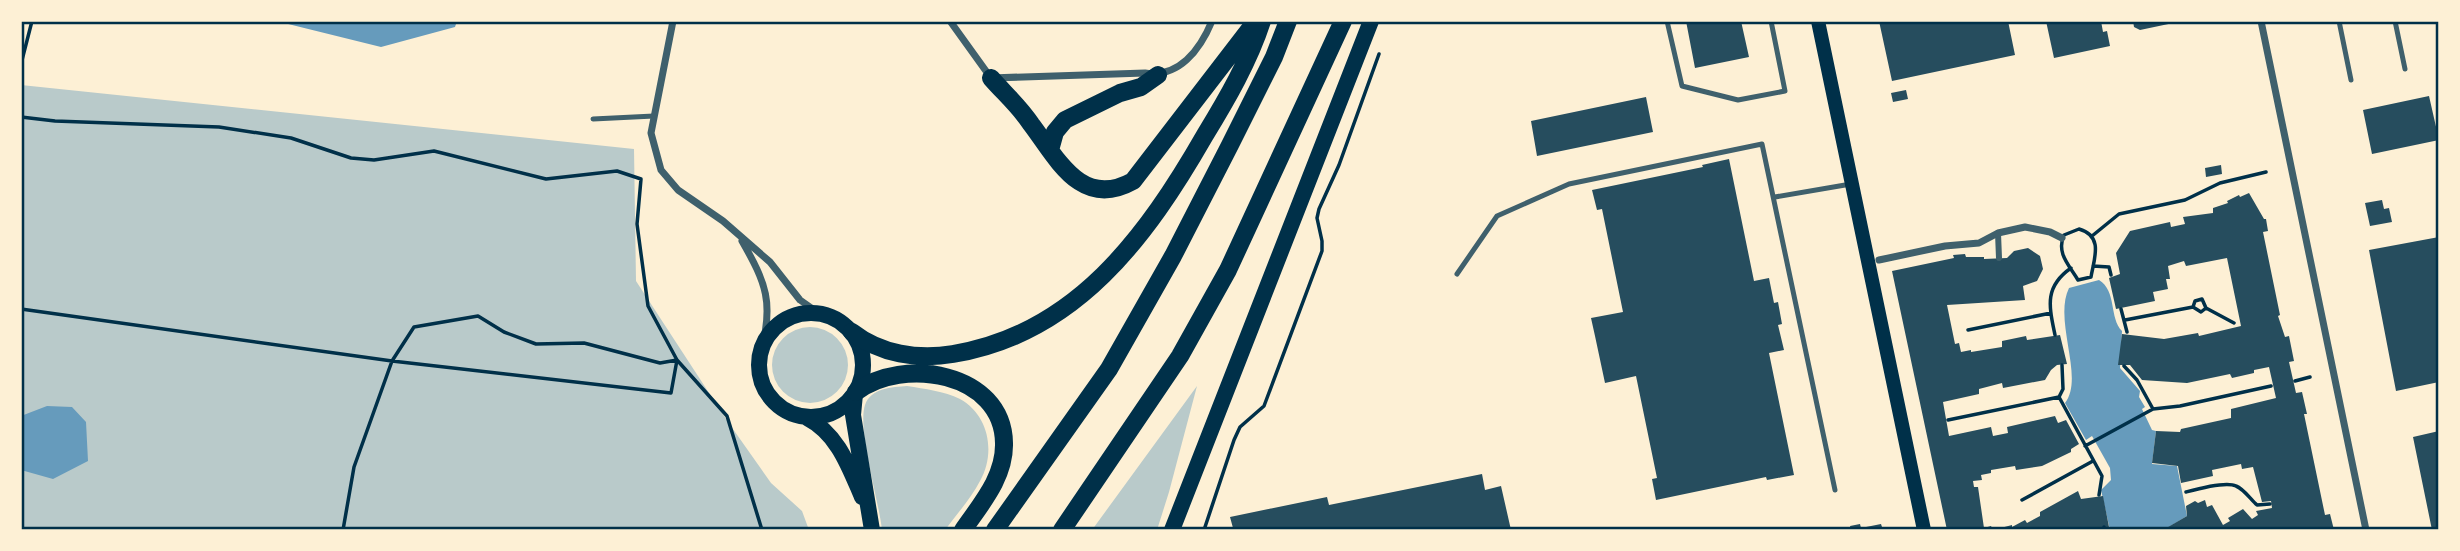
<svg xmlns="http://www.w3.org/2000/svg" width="2460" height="551" font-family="Merriweather,serif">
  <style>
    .green { fill: #b9caca }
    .water { fill: #669bbc }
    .building { fill: #264d5e }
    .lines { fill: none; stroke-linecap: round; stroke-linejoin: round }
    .path { stroke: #003049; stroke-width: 3.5 }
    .service { stroke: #3f606c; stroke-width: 5 }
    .pedestrian { stroke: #3f606c; stroke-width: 6 }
    .minor { stroke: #3f606c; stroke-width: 7 }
    .secondary { stroke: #003049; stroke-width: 14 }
    .primary { stroke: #003049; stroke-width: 16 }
    .trunk { stroke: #003049; stroke-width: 18 }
    .neatline { fill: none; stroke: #003049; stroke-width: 2.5 }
  </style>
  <rect width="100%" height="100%" fill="#fdf0d5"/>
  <path class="green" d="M21 85 634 149 636 281 728 422 771 483 802 511 809 530H21Z
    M772 365a38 38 0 1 1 76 0a38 38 0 1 1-76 0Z
    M907 386C925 389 944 391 960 399 989 415 996 453 980 481 971 498 957 514 945 530H882C879 501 857 429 865 405 871 388 892 387 907 386Z
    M1197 386 1169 492 1157 530H1092Z"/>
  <path class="water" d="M276 21H457L455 27 381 47Z
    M2099 280C2117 291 2109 318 2122 331L2120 368 2140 391 2139 397 2145 407 2142 409 2152 430 2156 431 2152 464 2177 466 2187 516 2164 530H2110L2101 490 2111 480 2110 468 2092 436 2086 440 2065 403C2085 377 2053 321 2069 288Z
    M47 406 72 407 86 422 88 461 53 479 21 470V416Z"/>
  <path class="building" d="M1686 21H1702L1703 24 1720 21H1741L1749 57 1695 68Z
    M1879 21H2008L2015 55 1892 81Z
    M2046 21H2101L2103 32 2107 31 2110 46 2054 58Z
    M2133 21H2178V22L2140 30 2134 27Z
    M1906 90 1908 99 1893 102 1891 93Z
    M2429 96 2439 140 2372 154 2363 110Z
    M1646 97 1653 132 1537 156 1531 121Z
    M1729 159 1754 281 1769 278 1774 303 1778 302 1782 324 1778 325 1784 350 1769 353 1794 475 1767 480 1766 477 1656 500 1652 479 1657 478 1636 376 1605 383 1595 336 1591 318 1623 312 1602 209 1597 210 1592 190 1703 167 1702 165Z
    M2221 165 2222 174 2206 177 2205 168Z
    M2249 193 2264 219H2266L2268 231 2263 232 2280 315 2278 316 2285 337 2289 336 2294 361 2289 362 2296 393 2302 392 2307 414H2304L2325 515 2330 514 2334 530H2163L2187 516 2186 506 2195 501 2198 503 2205 500 2207 507 2212 505 2223 525 2230 521 2228 518 2243 509 2252 519 2258 515 2256 511 2272 508 2271 501 2262 502 2253 467 2242 469 2241 464 2212 470 2213 476 2181 483 2178 466 2152 463 2156 431 2180 432 2181 429 2231 418V409L2276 398 2269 367 2254 370V373L2232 378 2230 374 2187 383 2142 380 2130 365H2118L2122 334 2164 339 2198 333 2199 336 2241 326 2227 258 2186 266 2184 261 2168 266 2170 279H2166L2168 289 2153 292 2155 301 2116 309 2109 278 2120 274 2116 253 2130 231 2170 222 2171 227 2185 224 2183 217 2213 213V208L2228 203 2227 201 2239 195 2240 197Z
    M2382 200 2384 209 2389 208 2392 222 2370 226 2365 203Z
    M2439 237V382L2396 391 2369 250Z
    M2028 248 2040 256 2043 269 2037 281 2023 286 2025 300 1947 305 1955 344 1959 343 1961 352 1971 350V352L2002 347V341L2026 336 2027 340 2060 335 2067 364 2057 365 2051 370 2045 380 2003 388 2002 383 1979 389V394L1943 402 1949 436 1991 427 1993 436 2008 433 2007 427 2055 416 2058 423 2066 420 2079 444 2071 449V452L2042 466 2016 470 2015 466 1991 470V473L1981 475 1982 480 1973 481 1974 487H1978L1984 528 1991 526 1993 530H1947L1892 271 1954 258 1953 255 1965 254 1966 257H1984V259L2007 258 2014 251Z
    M2439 431V530H2432L2413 437Z
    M1482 474 1485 490 1501 486 1511 530H1239V527L1233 528 1230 517 1327 497 1329 505Z
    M2078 491 2081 499 2103 496 2109 527 2101 530H1993L2012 525V527L2025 520 2027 523 2040 516V512Z
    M1860 524 1861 528 1881 524 1883 530H1851L1850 526Z"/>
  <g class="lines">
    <path class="path" d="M21 64 32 21
      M21 117 55 121 219 127 291 138 351 158 374 160 434 151 546 179 617 171 641 179 637 224 648 306 677 360 660 363 584 343 536 344 504 332 478 316 414 327 392 361 354 467 343 530
      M2079 229C2104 236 2094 259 2091 277L2078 280C2069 265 2056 253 2064 235Z
      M2092 236 2119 214 2185 200 2220 183 2266 172
      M2093 266 2109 267 2111 275
      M2193 307 2195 301 2202 299 2206 308
      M21 309 392 361 671 393 677 360
      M2121 309 2127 332
      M2125 320 2193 307 2201 312 2206 308 2234 323
      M1968 330 2051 313
      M2055 335C2049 306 2044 287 2071 268
      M677 360 727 416 762 530
      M2062 365 2063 389 2059 397 2102 476 2099 495
      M2124 366 2137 380 2153 409
      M2295 381 2310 377
      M1948 420 2059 397
      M2085 446 2153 409 2180 406 2271 386
      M2186 492C2197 489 2226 481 2236 486 2244 489 2251 500 2257 505L2270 504
      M2022 500 2093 461
      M2104 527V530
      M1204 530 1234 440 1240 427 1264 406 1322 251V241L1317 218 1319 209 1339 165 1379 54"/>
    <path class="service" d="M1667 21 1682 86 1738 100 1785 91 1771 21
      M2339 21 2351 80
      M2395 21 2405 69
      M593 119 654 116
      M1775 197 1851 184
      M1457 274 1497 216 1569 184 1762 144 1835 490"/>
    <path class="pedestrian" d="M1998 233 1999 258"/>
    <path class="minor" d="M673 21 651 133 661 170 678 190 723 221 770 262 800 300 820 314
      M950 21 991 78 1145 73C1179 78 1200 50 1212 21
      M2261 21 2366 530
      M742 241C766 283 774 303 761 351
      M1879 260 1945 246 1979 243 1998 233 2025 227 2050 232 2062 238"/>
    <path class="secondary" d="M1818 21 1924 530"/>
    <path class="primary" d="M759 365a52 52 0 1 1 104 0a52 52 0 1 1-104 0Z
      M855 394 853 415 872 530
      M807 418C838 434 849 467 862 497
      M1172 530 1371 21"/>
    <path class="trunk" d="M991 78C1004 93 1020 107 1031 124 1057 158 1081 210 1133 181L1256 21
      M1050 150 1055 132 1065 120 1120 93 1141 87 1158 75
      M852 332C880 354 918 360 953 354 1076 334 1147 236 1205 135 1227 99 1249 61 1262 21
      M856 392C902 356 1003 372 1004 443 1005 477 981 504 963 530
      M995 530 1109 369 1173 256 1230 145 1274 57 1288 21
      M1062 530 1180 356 1228 270 1343 21"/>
  </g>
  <rect width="2460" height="551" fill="none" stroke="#fdf0d5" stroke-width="46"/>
  <rect x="23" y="23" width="2414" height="505" class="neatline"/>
</svg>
